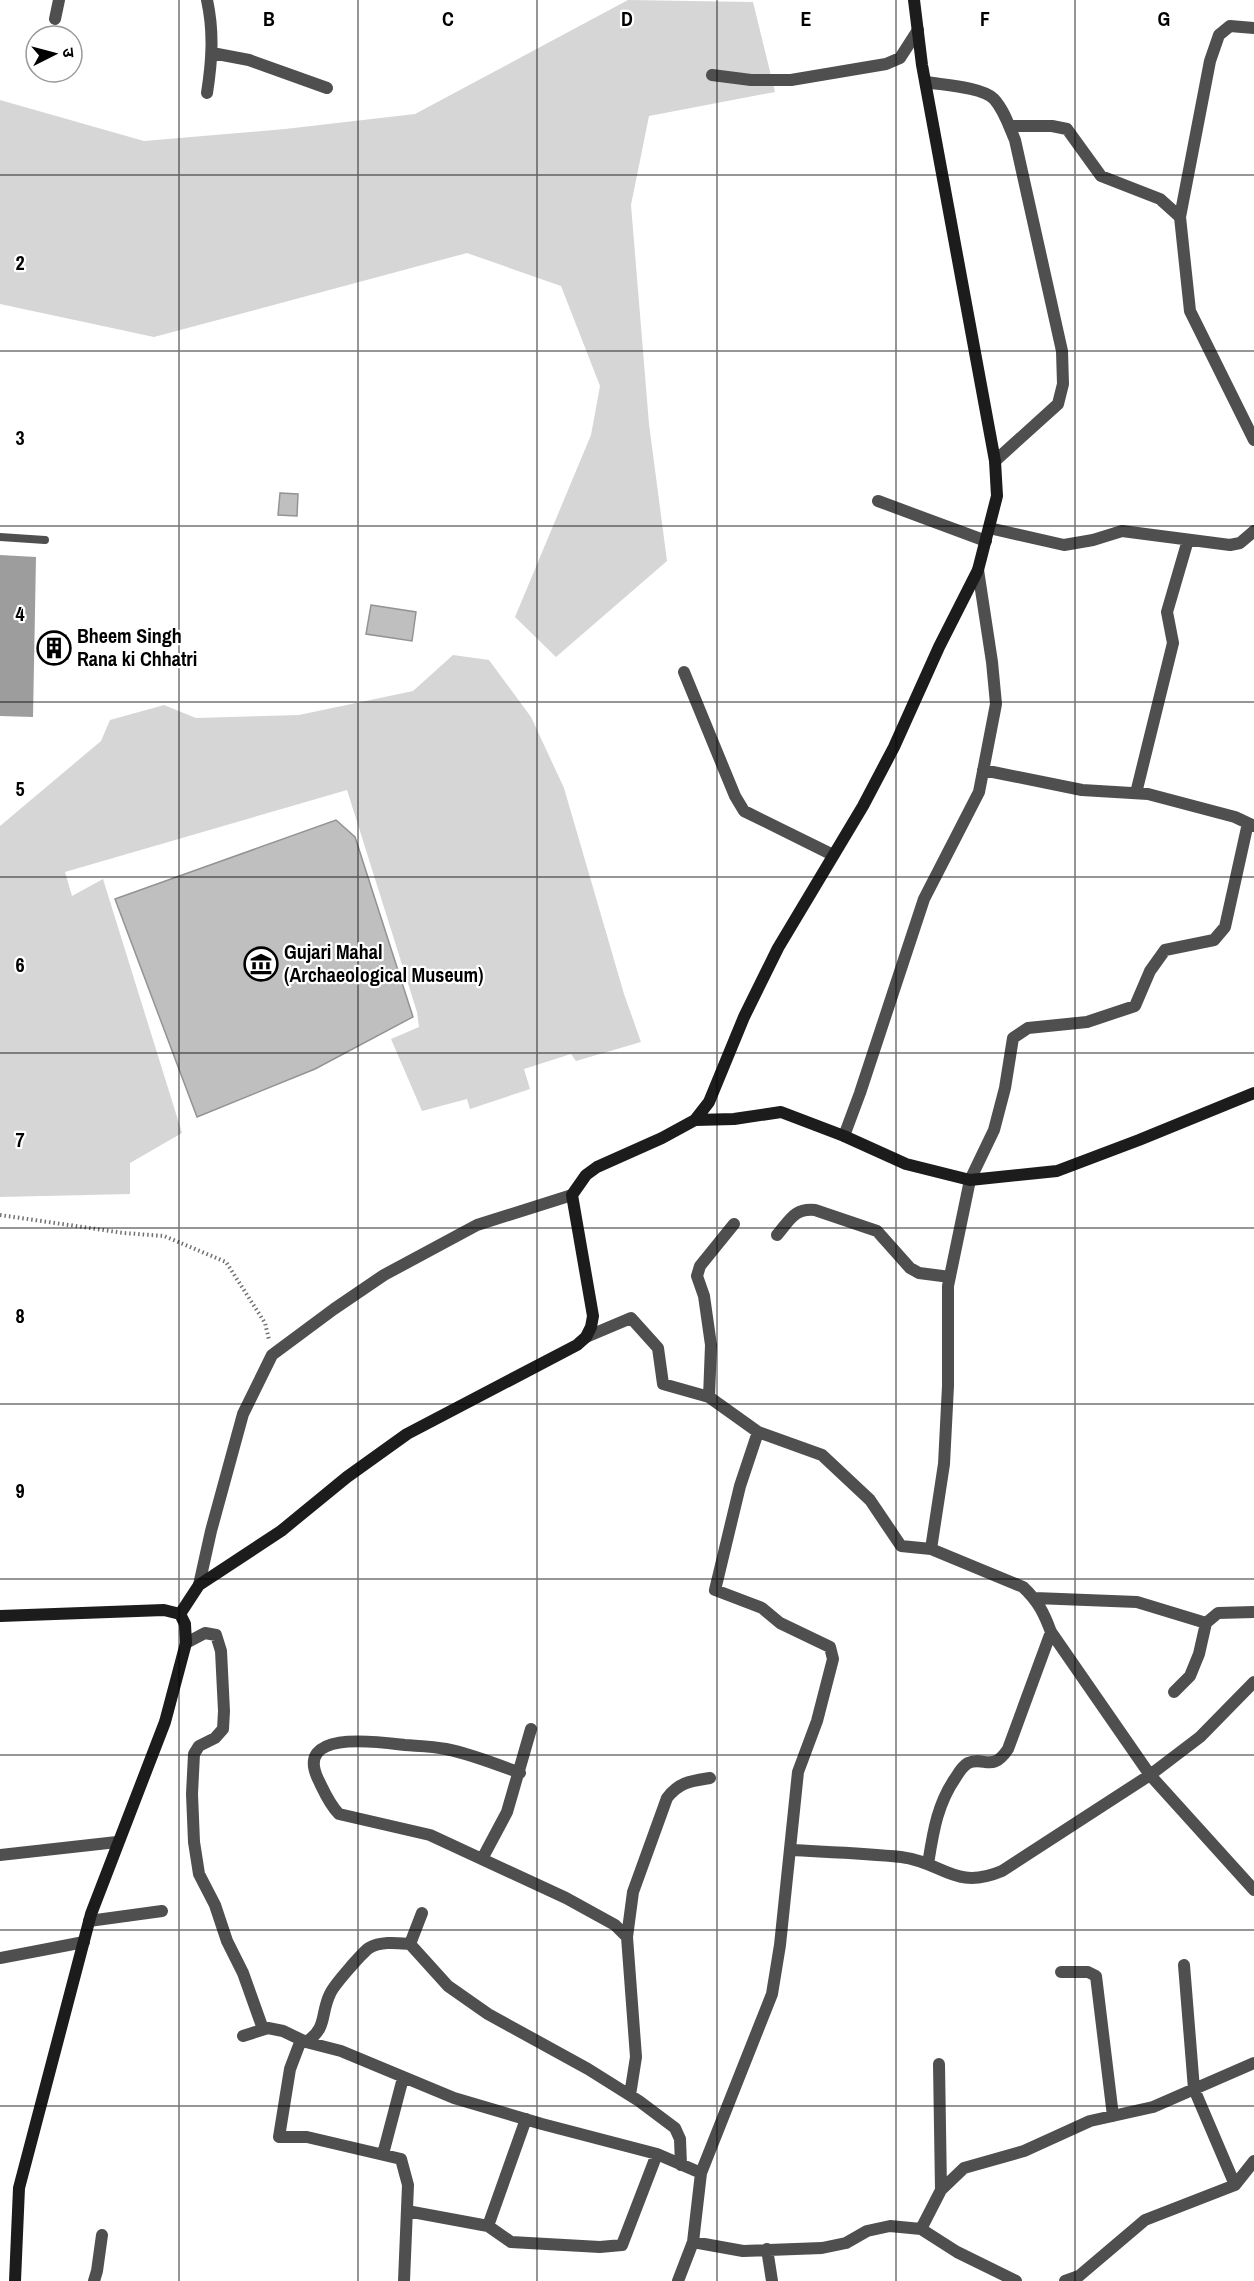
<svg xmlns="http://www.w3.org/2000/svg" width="1254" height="2281" font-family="'Archivo Narrow','Noto Sans Devanagari',sans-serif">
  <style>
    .green { fill: #d6d6d6 }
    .water { fill: #9d9d9d }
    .building { fill: #bfbfbf; stroke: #939393; stroke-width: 1.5 }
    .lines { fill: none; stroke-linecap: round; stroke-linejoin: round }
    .path { stroke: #717171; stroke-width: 4; stroke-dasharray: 1.5 3; stroke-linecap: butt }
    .lane { stroke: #4f4f4f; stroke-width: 8 }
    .street { stroke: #4f4f4f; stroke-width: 12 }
    .secondary { stroke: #1c1c1c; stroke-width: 12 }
    .grid { fill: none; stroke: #000; stroke-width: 1.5; stroke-opacity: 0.55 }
    .labels { text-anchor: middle; stroke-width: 4.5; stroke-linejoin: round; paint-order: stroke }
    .poi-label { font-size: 20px; font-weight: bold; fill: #000; stroke: #fff; text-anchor: start }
    .grid-label { font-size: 20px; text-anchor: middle; font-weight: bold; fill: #000; stroke: #fff; stroke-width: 4.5; stroke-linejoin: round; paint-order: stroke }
  </style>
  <rect width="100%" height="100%" fill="#fff"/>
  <path class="green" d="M628 0 753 2 775 92 649 116 631 205 649 424 667 561 556 657 515 617 591 435 600 386 561 286 467 253 154 337 0 304V100L144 141 285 129 415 114Z
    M453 655 489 660 531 717 564 788 624 994 641 1042 576 1061 571 1054 524 1069 530 1089 470 1109 467 1099 422 1111 391 1039 419 1027 417 1012 347 790 65 872 72 896 103 879 182 1133 130 1163V1194L0 1197V826L101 741 110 720 164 705 196 718 299 715 413 691Z"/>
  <path class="water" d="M0 555 36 557 33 717 0 716Z"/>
  <path class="building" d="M280 493 298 494 297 516 278 515Z
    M371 605 416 612 412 641 366 634Z
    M66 635 68 659 43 661 41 637Z
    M336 820 355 837 413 1017 315 1069 197 1117 115 899Z"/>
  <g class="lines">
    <path class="path" d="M0 1215 124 1233 164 1236 226 1262 265 1323 269 1340"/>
    <path class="lane" d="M0 537 45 540"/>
    <path class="street" d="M55 19 59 0
      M1254 28 1230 26 1219 35 1210 61 1180 217 1190 311 1254 440
      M212 53 249 60 327 88
      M712 75 751 80H791L886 64 900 58 918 30
      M926 82C942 85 982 87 994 99 1004 110 1009 126 1015 140L1062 351 1063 384 1058 404 995 461
      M207 93C212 61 214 32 207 0
      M1009 126H1052L1067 129 1101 176 1160 199 1180 217
      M878 501 986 541
      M989 528 1064 545 1093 540 1122 531 1230 545 1240 543 1254 531
      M684 672 735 796 744 811 833 855
      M983 770 1082 790 1148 794 1235 817 1254 826
      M1136 793 1173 643 1167 612 1188 540
      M1248 823 1225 927 1214 940 1165 950 1150 971 1135 1006 1087 1022 1028 1028 1013 1038 1005 1088 994 1130 970 1180 948 1286V1386L944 1464 931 1549 1023 1587C1038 1601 1044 1613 1051 1632L1150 1775 1254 1890
      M844 1136 860 1093 924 899 979 792 996 704 992 662 978 570
      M777 1235C790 1220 794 1208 815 1210L877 1231 910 1268 919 1273 950 1277
      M586 1337 631 1318 658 1348 663 1384 709 1397 758 1432
      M709 1397 711 1345 704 1296 697 1276 700 1266 734 1224
      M199 1585 211 1531 243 1414 272 1355 334 1309 384 1275 477 1225 572 1195
      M1035 1598 1137 1602 1206 1623
      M186 1643 205 1633 216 1635 221 1651 224 1711 223 1729 215 1738 199 1746 194 1754 192 1794 194 1842 199 1874 215 1905 227 1941 243 1973 263 2029
      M1174 1692 1190 1676 1199 1654 1206 1623 1218 1613 1254 1612
      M520 1773C496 1764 471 1754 446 1749 432 1746 418 1746 405 1745 379 1742 294 1729 318 1779 324 1791 329 1804 339 1814L430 1835 566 1898 615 1925 627 1937 636 2057 630 2095
      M791 1850C827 1852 864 1853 901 1857 943 1862 954 1891 1002 1871L1150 1775 1200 1737 1254 1682
      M0 1855 117 1842
      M482 1859 507 1812 531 1729
      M928 1864C933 1833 937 1804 956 1777 959 1772 963 1766 968 1763 985 1756 992 1773 1008 1749L1051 1632
      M89 1921 162 1911
      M627 1937 633 1892 667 1798C679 1782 691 1781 710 1778
      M410 1944 448 1986 488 2014 588 2069 639 2101 675 2128 680 2139 681 2165
      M0 1958 84 1942
      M1184 1965 1194 2089 1235 2185
      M1061 1972H1088L1096 1976 1113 2116
      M243 2036 268 2028 283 2031 306 2042 341 2051 454 2098 542 2124 657 2154 701 2173
      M301 2040 290 2069 279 2137H307L401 2159 408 2185 404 2281
      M306 2042C328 2028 320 2014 330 1994 333 1986 362 1953 369 1948 381 1941 397 1943 410 1944L422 1913
      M939 2064 941 2190
      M383 2154 403 2078
      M407 2211 488 2226 511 2242 600 2247 622 2245 657 2154
      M488 2226 526 2119
      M921 2229 941 2190 964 2168 1024 2151 1090 2121 1153 2107 1254 2063
      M693 2242 743 2251 822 2248 846 2243 867 2231 890 2226 921 2229 957 2252 1016 2281
      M767 2249 772 2281
      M94 2281 97 2271 102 2235
      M678 2281 693 2242 701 2173 772 1994 780 1945 798 1772 817 1721 833 1659 830 1647 780 1623 762 1608 715 1590 740 1486 758 1432 822 1455 870 1500 901 1546 931 1549
      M1065 2281 1079 2276 1145 2220 1235 2185 1254 2161"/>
    <path class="secondary" d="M695 1120 734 1119 781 1112 844 1136 906 1164 970 1180 1057 1171 1139 1140 1254 1093
      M180 1614 199 1585 281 1531 347 1477 407 1434 577 1345 586 1337 591 1327 593 1316 572 1195 586 1175 597 1167 662 1138 695 1120 709 1102 744 1017 778 948 863 806 894 747 939 647 978 570 997 496 995 461 922 65 914 0
      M0 1616 164 1610 180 1614 185 1624 186 1643 165 1722 91 1914 19 2188 15 2281"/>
  </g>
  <path class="grid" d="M179 0V2281M358 0V2281M537 0V2281M717 0V2281M896 0V2281M1075 0V2281M0 175H1254M0 351H1254M0 526H1254M0 702H1254M0 877H1254M0 1053H1254M0 1228H1254M0 1404H1254M0 1579H1254M0 1755H1254M0 1930H1254M0 2106H1254"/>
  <defs>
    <symbol id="building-ring" viewBox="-11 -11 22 22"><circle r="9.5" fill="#fff" stroke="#000" stroke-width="1.5"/><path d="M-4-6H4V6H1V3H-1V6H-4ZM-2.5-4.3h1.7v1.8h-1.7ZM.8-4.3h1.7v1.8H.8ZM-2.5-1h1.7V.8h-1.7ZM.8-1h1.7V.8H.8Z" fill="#000"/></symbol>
    <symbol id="museum-ring" viewBox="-11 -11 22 22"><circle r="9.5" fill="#fff" stroke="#000" stroke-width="1.5"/><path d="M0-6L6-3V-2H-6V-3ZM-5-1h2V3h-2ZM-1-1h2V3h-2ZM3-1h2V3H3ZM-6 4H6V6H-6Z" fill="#000"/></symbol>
  </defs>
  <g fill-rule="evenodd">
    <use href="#building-ring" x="35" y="629" width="38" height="38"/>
    <use href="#museum-ring" x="242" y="945" width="38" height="38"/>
  </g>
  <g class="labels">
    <g class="poi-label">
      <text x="77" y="643">Bheem Singh<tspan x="77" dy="23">Rana ki Chhatri</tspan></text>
      <text x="284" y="959">Gujari Mahal<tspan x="284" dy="23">(Archaeological Museum)</tspan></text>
    </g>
  </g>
  <g class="grid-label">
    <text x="269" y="26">B</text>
    <text x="448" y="26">C</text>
    <text x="627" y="26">D</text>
    <text x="806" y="26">E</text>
    <text x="985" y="26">F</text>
    <text x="1164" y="26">G</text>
    <text x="20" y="270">2</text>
    <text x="20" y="445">3</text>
    <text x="20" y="621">4</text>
    <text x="20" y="796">5</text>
    <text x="20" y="972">6</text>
    <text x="20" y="1147">7</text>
    <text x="20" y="1323">8</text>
    <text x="20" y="1498">9</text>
  </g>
  <g transform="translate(54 54) rotate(84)"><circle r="28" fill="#ffffff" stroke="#999999" stroke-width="1.5"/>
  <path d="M0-4.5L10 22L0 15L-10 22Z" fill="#000000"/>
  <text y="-9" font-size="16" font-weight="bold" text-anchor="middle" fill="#000000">उ</text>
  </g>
</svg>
